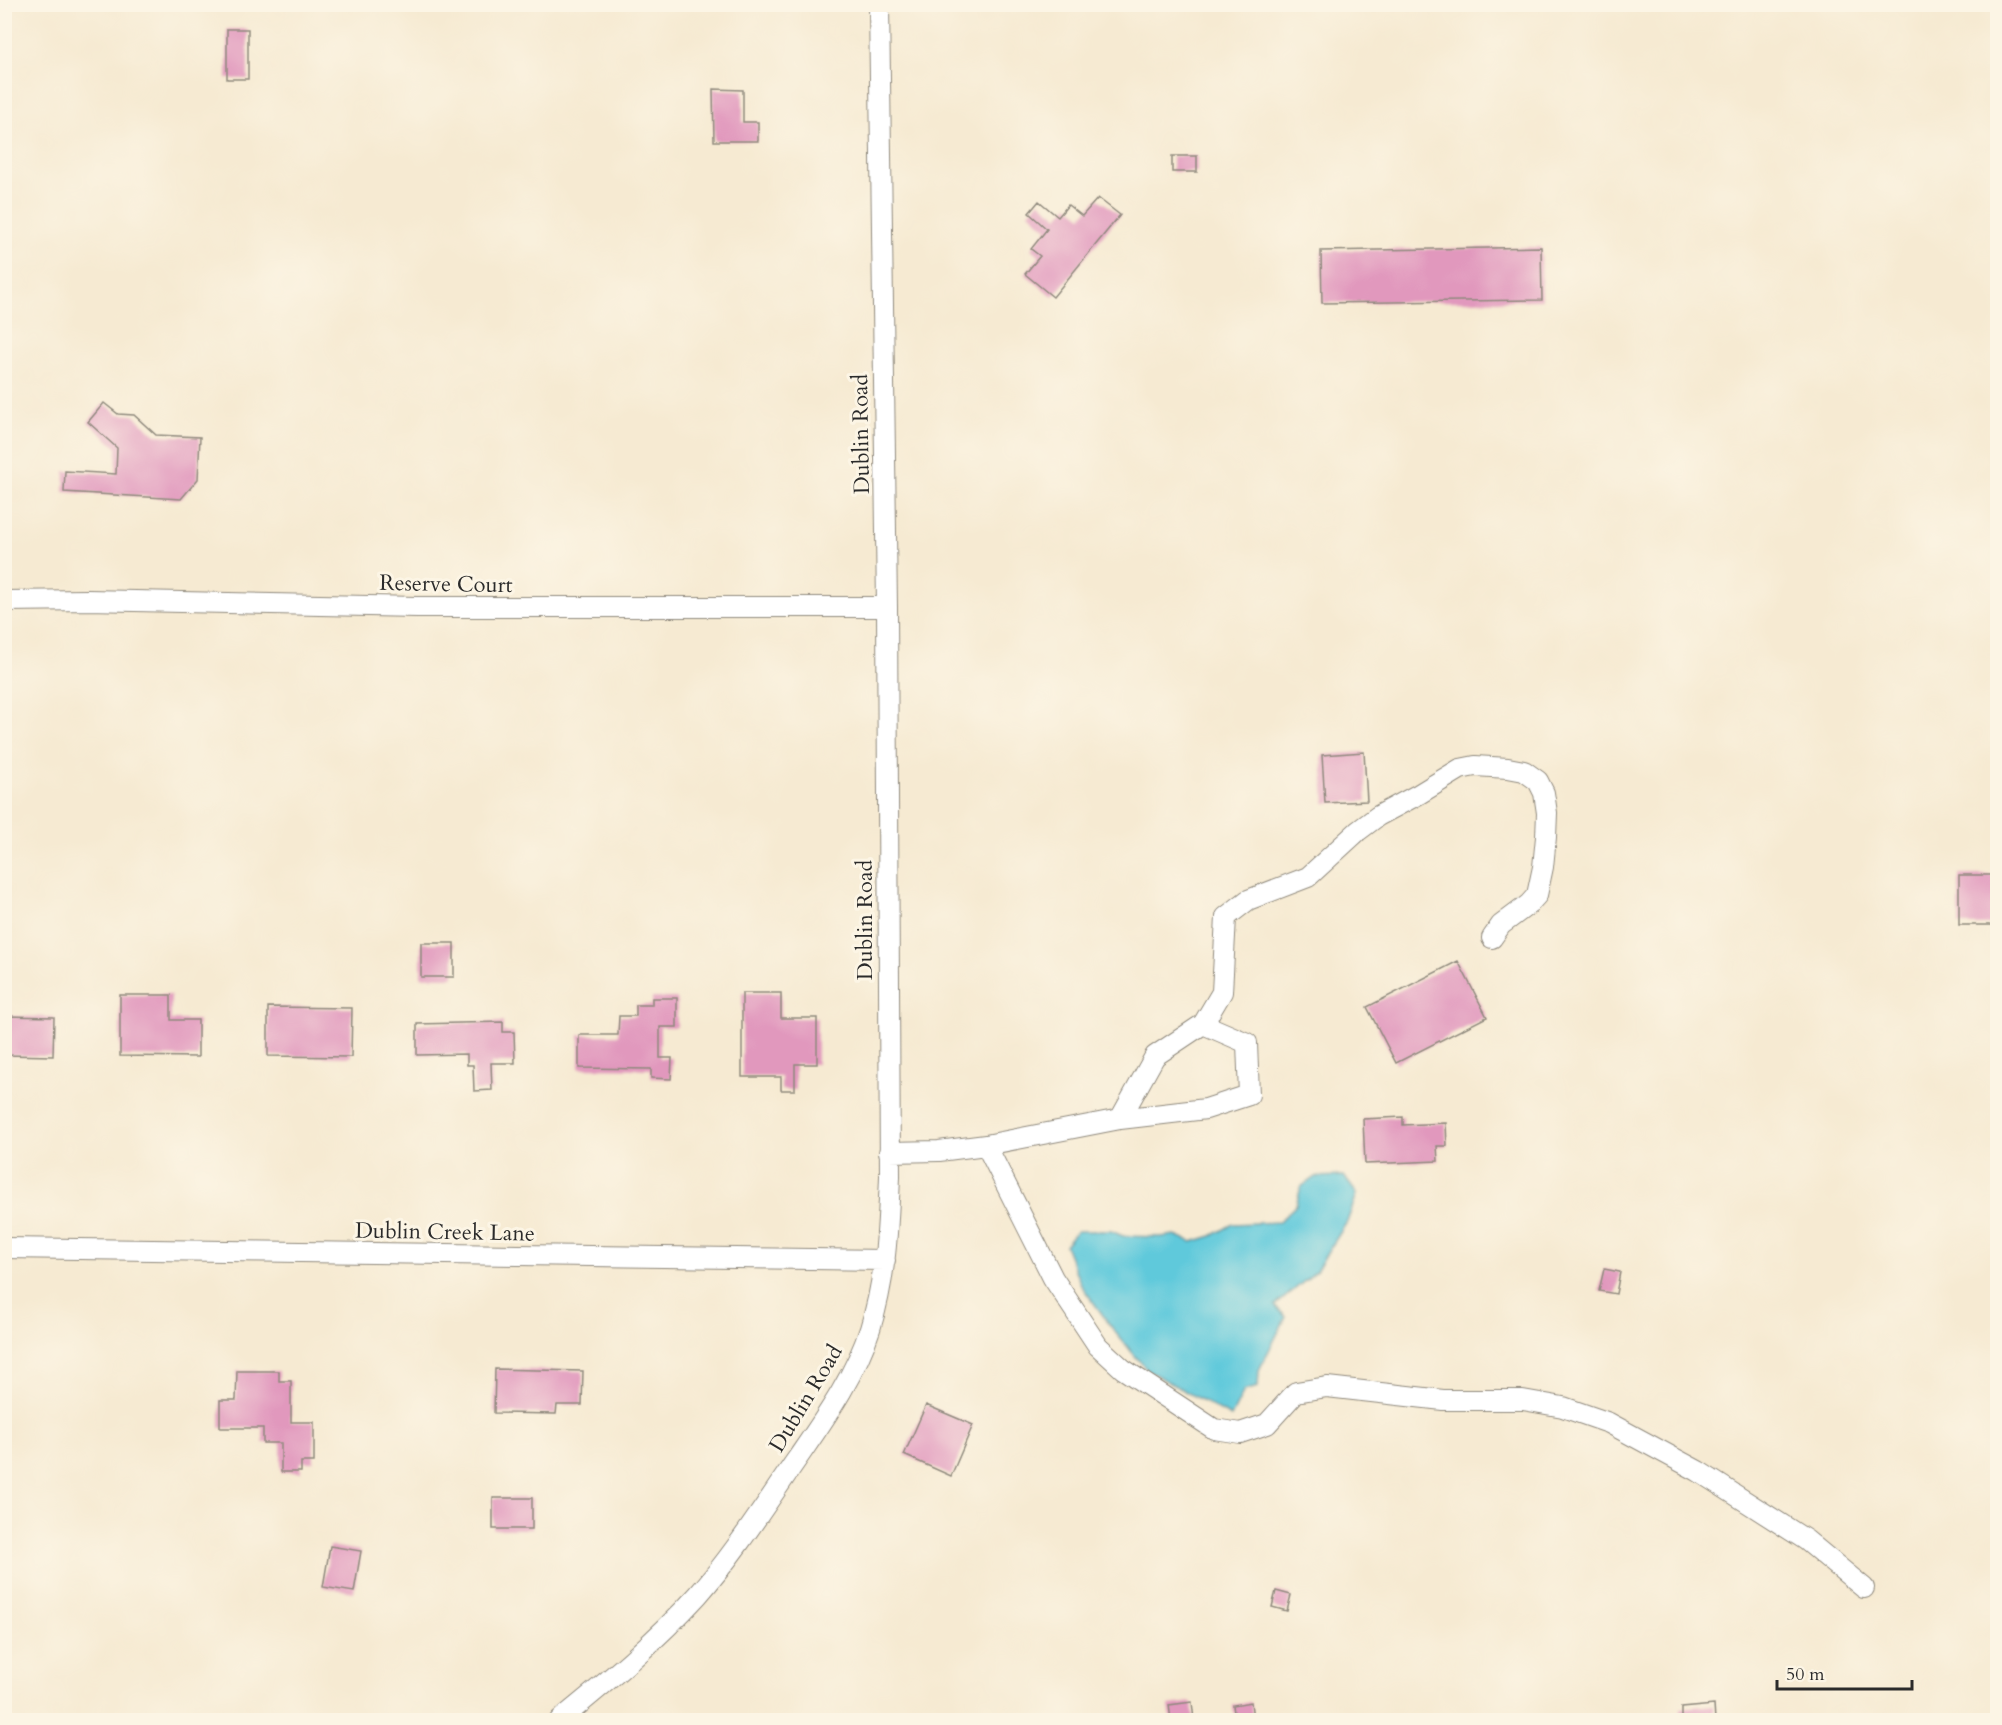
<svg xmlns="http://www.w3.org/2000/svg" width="2002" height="1725" font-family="Cardo,serif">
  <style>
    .water { fill: #5fc9db; stroke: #457a83; stroke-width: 1.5 }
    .building { fill: #e198bd }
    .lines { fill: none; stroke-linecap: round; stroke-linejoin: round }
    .minor-casing { stroke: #908a7e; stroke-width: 22 }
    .minor { stroke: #fff; stroke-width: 20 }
    .labels { text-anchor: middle; stroke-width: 6; stroke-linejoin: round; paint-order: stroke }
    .street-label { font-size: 22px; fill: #2b2b2b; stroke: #fcf5e5 }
  </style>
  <rect width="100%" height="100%" fill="#fcf5e5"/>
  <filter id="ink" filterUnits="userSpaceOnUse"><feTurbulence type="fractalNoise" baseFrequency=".0167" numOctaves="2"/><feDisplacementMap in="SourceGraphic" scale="12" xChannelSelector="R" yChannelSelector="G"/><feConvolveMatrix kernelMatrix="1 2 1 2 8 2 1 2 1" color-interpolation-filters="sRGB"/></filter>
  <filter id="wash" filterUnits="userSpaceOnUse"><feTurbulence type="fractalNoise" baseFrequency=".008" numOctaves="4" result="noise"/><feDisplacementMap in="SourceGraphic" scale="24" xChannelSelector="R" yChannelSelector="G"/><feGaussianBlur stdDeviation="1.35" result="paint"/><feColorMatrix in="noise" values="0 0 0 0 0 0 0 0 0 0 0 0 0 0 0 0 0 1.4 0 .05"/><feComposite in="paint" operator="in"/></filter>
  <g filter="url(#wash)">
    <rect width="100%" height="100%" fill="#f6ead2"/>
    <path class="water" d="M1344 1176 1357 1194 1347 1222 1315 1272 1275 1306 1286 1317 1259 1370 1258 1387 1244 1391 1231 1417 1147 1370 1115 1332 1081 1285 1065 1245 1077 1231H1111L1123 1236 1161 1237 1175 1235 1192 1242 1212 1236 1233 1224 1279 1222 1296 1205 1301 1187 1315 1177Z"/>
    <g id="blocks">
      <path class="building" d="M227 29H248V79H227Z
        M713 89 743 90V122H758V141H714Z
        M1172 156H1197V172H1172Z
        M1098 198 1120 215 1053 297 1025 274 1040 256 1031 249 1047 229 1029 213 1039 201 1058 217 1068 205 1082 216Z
        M1541 247 1542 300 1322 303 1321 251Z
        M104 403 118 414 134 415 156 435 200 437 198 479 181 499 64 492 65 471 116 474 117 448 88 422Z
        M1364 752 1367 801 1325 803 1322 755Z
        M1959 875H1998V925H1959Z
        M421 943H454V977H421Z
        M1458 961 1487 1017 1396 1063 1367 1007Z
        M742 993H781V1018H817V1064H795V1090H781V1077H742Z
        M120 995H171V1020H198V1057L120 1056Z
        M652 998H677V1027H660V1058H672L671 1079 651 1078V1069L579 1068V1035H618L619 1016H636V1005H652Z
        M268 1007 352 1008 351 1057 268 1056Z
        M4 1016 54 1017 53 1056 4 1055Z
        M503 1022V1032H514L515 1063H491L492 1090 474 1091 473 1065H467V1054L417 1055V1024Z
        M1403 1117V1125L1446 1123 1447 1146H1437L1438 1161 1365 1164 1363 1119Z
        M1604 1269 1620 1272 1616 1294 1599 1291Z
        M495 1369 583 1371 582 1405H557L556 1414 494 1413Z
        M237 1371H279V1381H291V1422H314V1462H301V1472H281V1443H263V1428H220V1400H236Z
        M926 1405 973 1425 951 1476 904 1455Z
        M493 1498H532V1529H493Z
        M330 1546 361 1551 354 1592 323 1587Z
        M1276 1591 1291 1595 1287 1611 1272 1607Z
        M1192 1702 1194 1720H1171L1169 1705Z
        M1251 1702 1253 1720H1235L1233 1705Z
        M1714 1705 1715 1720H1681V1708Z"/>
    </g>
  </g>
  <g filter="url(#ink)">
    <use href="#blocks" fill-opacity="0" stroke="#908a7e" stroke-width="1.5"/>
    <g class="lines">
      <defs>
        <path id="minor" d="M4 601 88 600 417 607H887
          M1120 1119 1206 1109 1249 1095 1247 1043 1203 1024
          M986 1145 1053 1278 1098 1346 1123 1369 1214 1429 1240 1433 1267 1424 1296 1392 1327 1387 1443 1400H1523L1563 1407 1609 1423 1698 1471 1806 1540 1864 1588
          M889 1152 939 1151 986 1145 1120 1119 1155 1056 1203 1024 1222 992 1226 917 1248 900 1308 877 1358 831 1378 816 1419 794 1460 769 1475 766 1508 768 1524 771 1538 781 1544 793 1547 813 1546 837 1543 867 1537 895 1529 904 1501 925 1492 938
          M4 1248 885 1260
          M560 1720C608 1681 656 1641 698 1595 735 1553 765 1505 797 1459 825 1418 855 1376 870 1329 886 1278 888 1228 890 1176L887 607 879 4"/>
      </defs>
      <use href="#minor" class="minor-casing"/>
      <use href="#minor" class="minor"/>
    </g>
  </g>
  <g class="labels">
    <g class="street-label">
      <text transform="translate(860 434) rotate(-91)" y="8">Dublin Road</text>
      <text transform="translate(446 583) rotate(1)" y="8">Reserve Court</text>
      <text transform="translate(864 920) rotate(-90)" y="8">Dublin Road</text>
      <text transform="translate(445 1231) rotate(1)" y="8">Dublin Creek Lane</text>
      <text transform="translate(805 1398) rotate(-59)" y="8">Dublin Road</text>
    </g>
  </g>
  <rect width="2002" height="1725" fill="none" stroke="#fcf5e5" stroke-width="24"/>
  <path d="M1777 1680v9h135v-9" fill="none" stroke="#2b2b2b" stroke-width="3"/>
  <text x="1786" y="1680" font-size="18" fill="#2b2b2b" stroke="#fcf5e5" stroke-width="4.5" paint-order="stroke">50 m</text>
</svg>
